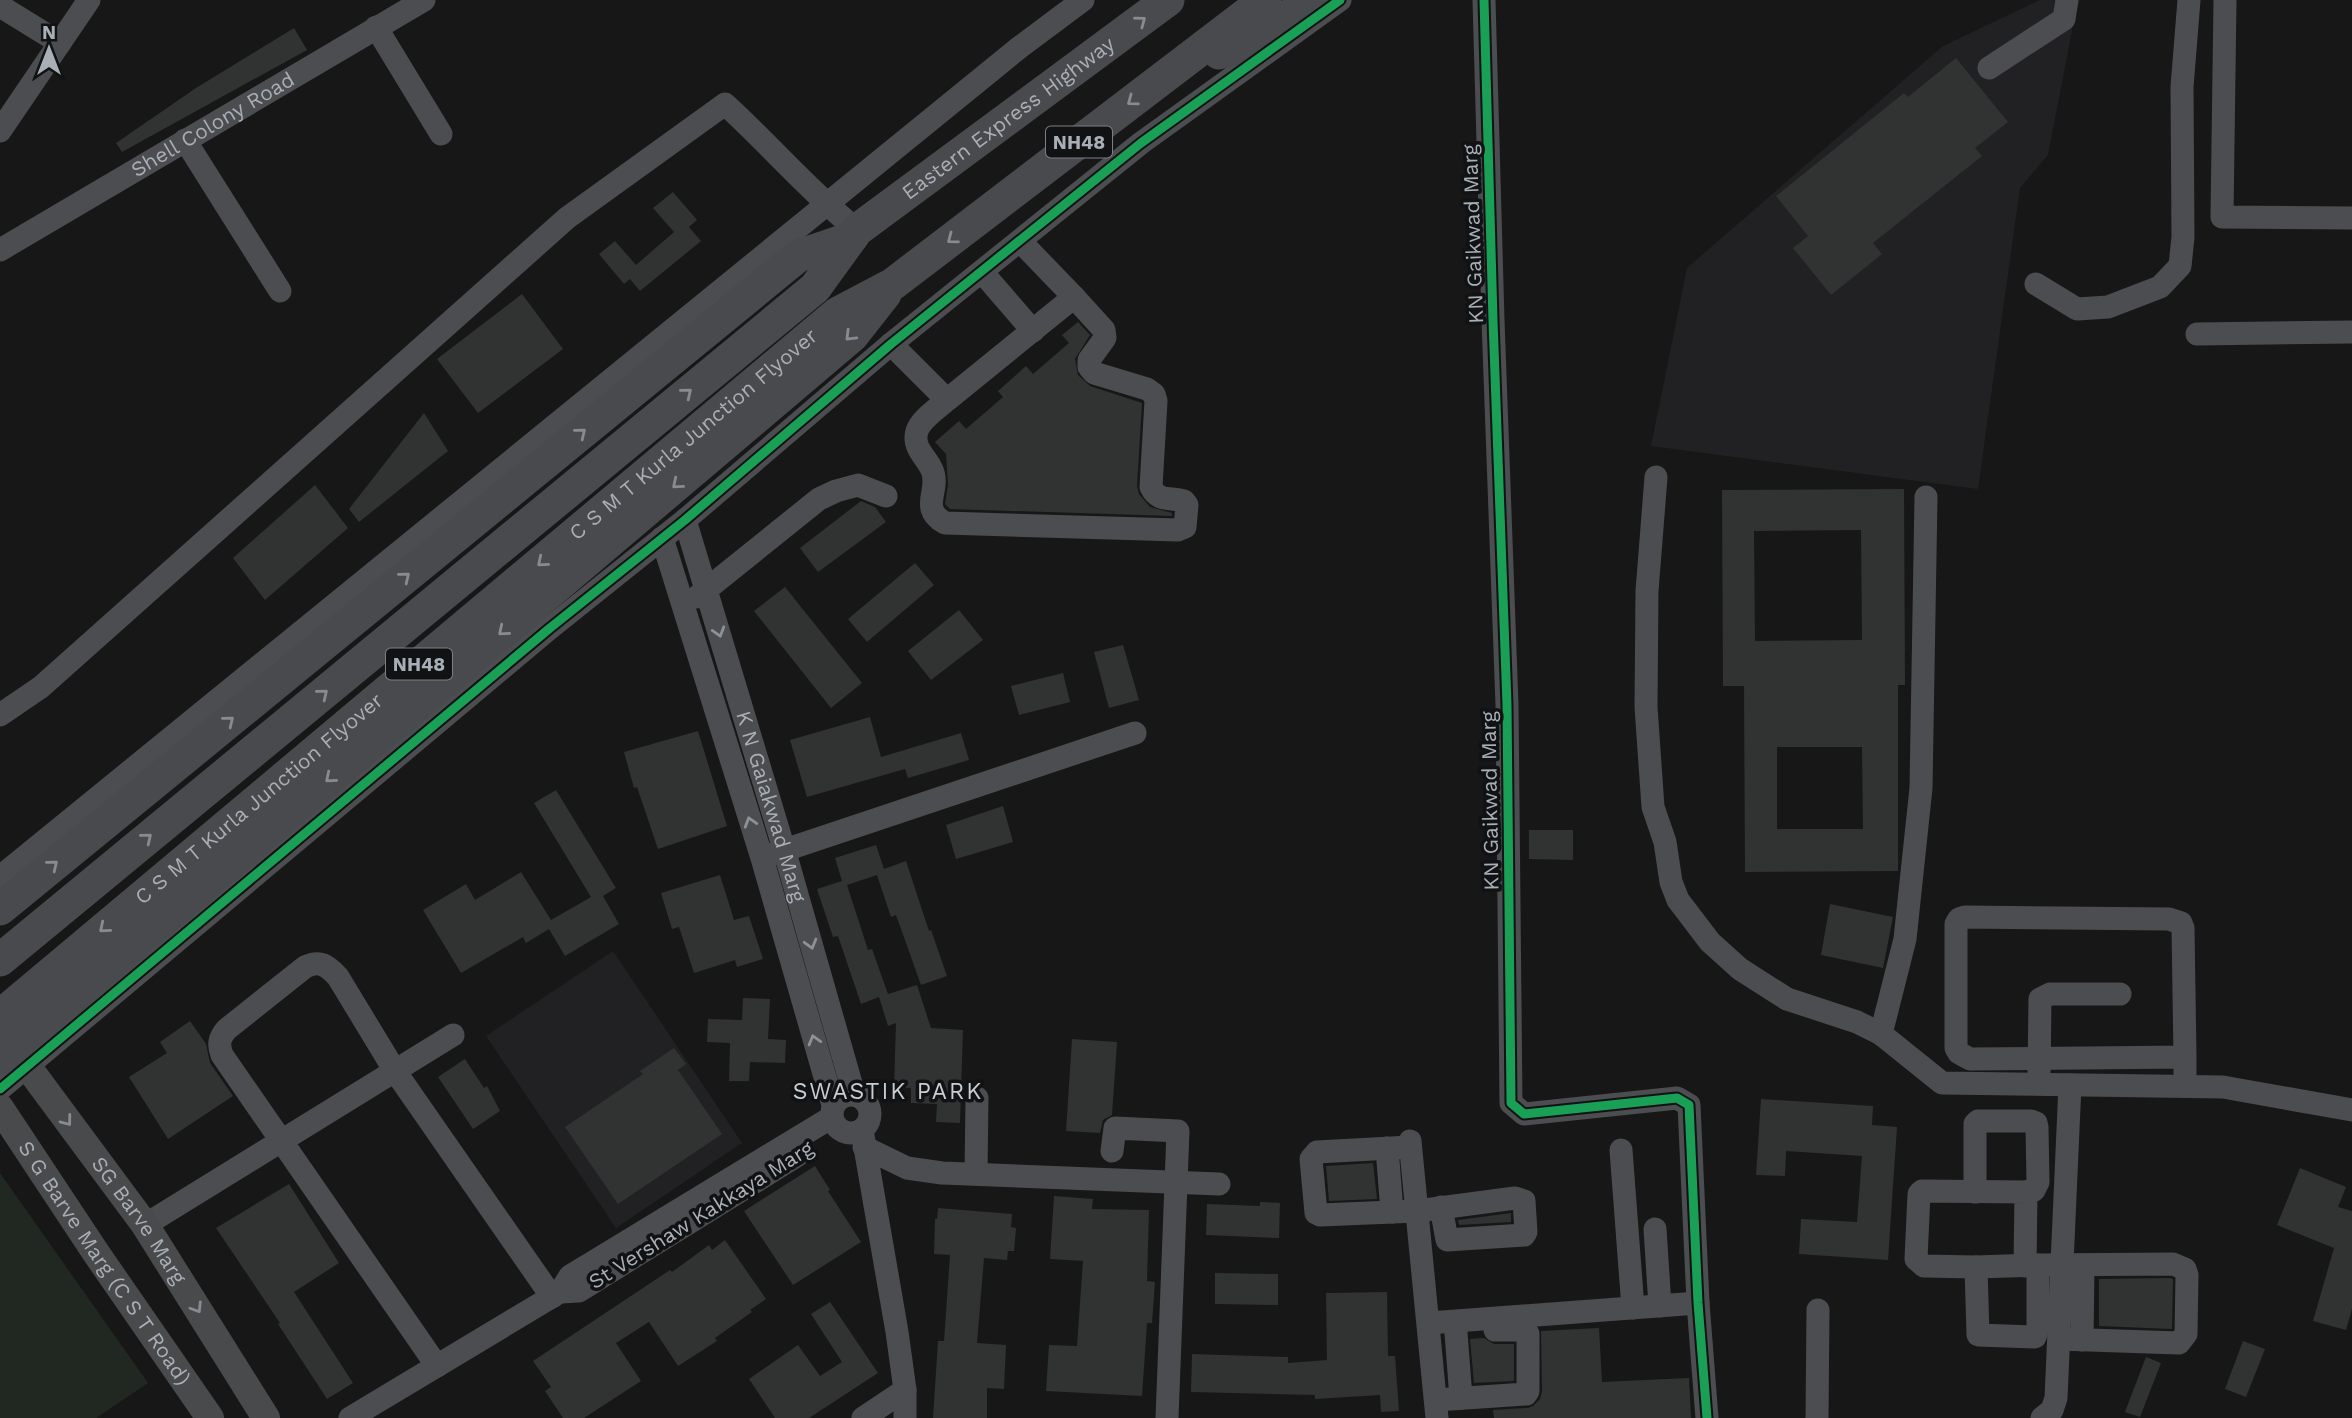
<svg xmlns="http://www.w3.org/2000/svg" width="2352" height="1418" font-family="'Work Sans',sans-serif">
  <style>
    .built { fill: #212123 }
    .green { fill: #212821 }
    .building { fill: #313232; fill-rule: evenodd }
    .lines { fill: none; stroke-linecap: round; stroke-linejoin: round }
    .minor { stroke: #4c4d50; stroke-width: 23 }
    .major { stroke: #494a4c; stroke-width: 28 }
    .highway { stroke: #494a4d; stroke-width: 33 }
    .cycleway-casing { stroke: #111213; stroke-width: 13 }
    .cycleway { stroke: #1a9f57; stroke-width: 9 }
    .oneway { stroke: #878c92 }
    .oneway2 { stroke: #8d9298 }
    .labels { text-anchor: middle; stroke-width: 7; stroke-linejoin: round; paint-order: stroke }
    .shield { fill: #111213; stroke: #7b8086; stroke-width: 2 }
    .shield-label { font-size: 19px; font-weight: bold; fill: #a9afb7 }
    .street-label { font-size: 21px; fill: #a9afb7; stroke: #111213 }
    .neighbourhood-label { font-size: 23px; letter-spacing: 2px; fill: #caced3; stroke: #111213 }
  </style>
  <rect width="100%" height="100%" fill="#171717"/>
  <path class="built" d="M2040 0H2078L2048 155 2020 188 1978 489 1651 446 1687 268 1943 46Z
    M613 951 742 1143 616 1228 486 1036Z"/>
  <path class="green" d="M0 1173 148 1383 96 1418H0Z"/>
  <path class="building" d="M294 28 307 50 122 152 116 143 196 88Z
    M1956 58 2008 122 1975 148 1982 156 1873 243 1882 254 1831 295 1793 248 1808 236 1776 196 1904 93 1908 97Z
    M673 192 697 220 689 227 701 241 640 291 630 279 624 284 599 254 615 241 636 265 674 232 653 208Z
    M522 294 563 349 478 413 437 359Z
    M1078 322 1090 335 1075 359 1078 375 1090 386 1142 403 1137 486 1139 494 1150 507 1172 513V516L950 509 945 504 948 485 946 454 935 442 959 421 966 429 1003 397 998 391 1026 366 1033 374 1069 343 1062 335Z
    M424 413 448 451 359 522 349 509Z
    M315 485 348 528 265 600 233 558Z
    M1904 489 1905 685H1898V871L1745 872 1744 686H1723L1722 490ZM1861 530 1862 640 1755 641 1754 531ZM1777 747H1862L1863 829H1777Z
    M861 501 875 507 886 522 818 572 800 548Z
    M915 563 934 585 867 642 848 619Z
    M785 587 862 683 831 708 754 611Z
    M959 610 983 640 931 680 908 651Z
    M1123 645 1139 700 1109 708 1094 652Z
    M1063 673 1070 702 1019 715 1011 686Z
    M870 717 881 757 961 733 969 760 908 778 905 769 807 797 790 740Z
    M698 731 727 826 658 849 637 787 634 788 624 752Z
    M556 790 616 888 603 896 619 924 565 956 549 929 526 943 523 937 461 973 423 910 466 884 475 900 521 872 551 920 591 897 534 803Z
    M1003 806 1013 842 956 859 946 825Z
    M1529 830H1573V860L1529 859Z
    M876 845 884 869 906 861 929 931 931 930 947 976 921 985 896 915 891 917 877 875 847 885 868 950 872 949 888 994 917 985 931 1028 963 1030 960 1123 936 1122 937 1104 911 1103V1088L894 1087 896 1023 888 1026 879 997 861 1004 838 936 833 937 817 889 842 881 835 858Z
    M720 875 734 920 749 916 763 959 737 967 735 960 694 973 679 927 672 929 661 893Z
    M1830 904 1893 917 1883 968 1821 955Z
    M743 998 770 999 768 1039 786 1040 785 1063 750 1062 749 1081H729L730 1043 707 1042 708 1019 742 1020Z
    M190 1021 206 1044 210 1063 233 1096 168 1139 129 1077 167 1053 160 1042Z
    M1072 1039 1117 1042 1112 1115 1103 1120 1100 1133 1066 1131Z
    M674 1048 686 1064 678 1070 722 1134 618 1204 565 1127 643 1074 640 1071Z
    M465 1059 484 1088 487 1086 500 1111 473 1129 438 1077Z
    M1761 1099 1873 1106 1872 1125 1897 1127 1888 1260 1799 1254 1801 1219 1857 1222 1862 1156 1786 1151 1785 1176 1756 1175Z
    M1373 1163 1377 1199 1329 1201 1326 1166Z
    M815 1166 830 1190 828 1191 861 1242 793 1285 744 1211Z
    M2300 1168 2346 1187 2338 1207 2352 1211V1309L2346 1330 2313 1321 2334 1248 2277 1225Z
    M289 1184 339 1263 294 1292 353 1383 327 1399 278 1324 280 1323 216 1228Z
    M1054 1196 1093 1199 1092 1209 1149 1210 1147 1281 1155 1282 1152 1323H1147L1142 1396 1046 1391 1049 1345 1077 1346 1083 1261 1050 1259Z
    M1260 1202 1280 1203 1279 1238 1206 1235 1207 1204 1260 1206Z
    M938 1208 1012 1214 1011 1227 1016 1228 1014 1251H1008L1007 1260 984 1258 977 1343 1006 1345 1004 1389 987 1388V1418H933L938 1341H944L950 1255 934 1254 935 1219H937Z
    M1511 1213V1222L1459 1225 1458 1220Z
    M725 1240 766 1299 750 1310 752 1312 715 1338 717 1341 678 1366 649 1322 616 1343 641 1381 584 1418H563L545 1391 551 1387 533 1361 670 1270 672 1272 709 1245 712 1250Z
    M1215 1273 1278 1274V1305L1215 1304Z
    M2170 1278 2173 1279 2172 1329 2099 1326V1279Z
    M1387 1292 1388 1356H1395L1399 1411 1381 1412 1380 1395 1315 1399V1395L1191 1392 1192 1354 1288 1357V1363L1327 1360 1326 1293Z
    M830 1302 878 1373 809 1418H775L749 1379 798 1345 820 1376 842 1362 811 1314Z
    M1599 1328 1602 1382 1689 1378 1691 1418H1494L1493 1410 1528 1408 1533 1406 1540 1399 1542 1391 1541 1331Z
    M1484 1338 1494 1344H1514V1381L1474 1383 1470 1339Z
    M2243 1341 2265 1349 2246 1397 2225 1389Z
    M2146 1357 2161 1363 2140 1417 2125 1412Z"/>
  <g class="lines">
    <g class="minor">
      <path d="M1484 0 1493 320 1507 705 1511 1103 1524 1114 1677 1098 1689 1105 1698 1303 1707 1418"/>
      <path d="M2225 0 2222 217 2352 218"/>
      <path d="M0 6 60 43"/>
      <path d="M376 27 441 134"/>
      <path d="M1989 68 2064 19 2067 0"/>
      <path d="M0 131 89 0"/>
      <path d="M185 140 280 291"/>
      <path d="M1020 241 1074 297"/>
      <path id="s1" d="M0 250 424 0"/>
      <path d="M982 272 1033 331"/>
      <path d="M2036 284 2077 309 2108 307 2160 287 2180 266 2183 237 2182 87 2189 0"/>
      <path d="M2197 334 2352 332"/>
      <path d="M891 344 947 400C937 409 921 419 917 431 912 448 926 456 932 470 941 490 918 508 945 523L1178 530 1185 527 1187 505 1184 501C1170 497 1158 502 1151 487L1156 401 1154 394 1147 389 1094 373 1089 367V360L1105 338 1104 330 1074 297 947 400"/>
      <path d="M1656 477 1647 591 1646 707 1653 807 1665 842 1671 882 1678 900 1710 942 1740 969 1787 999 1857 1022 1881 1034 1942 1083 2223 1087 2352 1110"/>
      <path id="s2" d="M685 520 784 849 854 1094"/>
      <path d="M662 538 762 858 833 1105"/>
      <path d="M697 597 819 499 836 491 858 485 886 496"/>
      <path d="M0 715 41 687 567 218 725 104C770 145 810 192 857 230"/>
      <path d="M770 855 1135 733"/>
      <path d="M0 877 1020 47 1083 0"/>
      <path d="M1881 1034 1905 939 1921 788 1926 497"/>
      <path d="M2185 1057 1970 1059 1959 1053 1956 1048V924L1959 919 1965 917 2169 919 2181 923 2183 928 2185 1057V1086"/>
      <path d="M2039 1075 2040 999 2050 994H2120"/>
      <path d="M0 1089 550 628 685 520 891 344 1141 143 1340 0"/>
      <circle cx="851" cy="1114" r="19"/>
      <path d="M862 1130 897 1332 905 1390V1418"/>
      <path d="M1410 1141 1437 1418"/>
      <path d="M864 1147 907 1168 942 1173 1219 1184"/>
      <path d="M1410 1147 1317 1152 1311 1159 1316 1213 1320 1215 1417 1211 1515 1198 1524 1201 1526 1232 1524 1235 1447 1240 1441 1207"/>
      <path d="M1387 1148 1392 1212"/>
      <path d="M1621 1150 1633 1308"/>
      <path d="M1112 1151 1115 1128 1178 1131 1167 1418"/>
      <path d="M976 1174 977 1098"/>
      <path d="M1975 1192V1124L1978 1121H2031L2036 1123 2037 1127 2038 1182 2034 1190 2026 1192"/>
      <path d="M145 1225 453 1035"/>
      <path d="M1655 1229 1660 1306"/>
      <path d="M2038 1265 2173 1264 2185 1269 2187 1275 2186 1334 2179 1343 2059 1339"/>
      <path d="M2038 1265V1327L2035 1337 1978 1335 1976 1267Z"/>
      <path d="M1976 1267 1924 1266 1916 1259 1919 1194 1922 1191 2026 1192 2025 1266"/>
      <path d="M560 1292 579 1291 798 1155"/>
      <path d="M1429 1323 1698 1303"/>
      <path d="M1456 1333 1461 1398"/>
      <path d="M2082 1340 2083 1265"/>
      <path d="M437 1366 222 1055C218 1044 219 1038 227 1029L305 967C320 960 327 965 338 977L395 1071 552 1297"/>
      <path d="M1436 1400 1526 1394 1528 1391V1334L1524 1330H1495"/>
      <path d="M350 1418 560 1292 570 1276 832 1117"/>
      <path d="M863 1418 905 1390"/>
      <path d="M1817 1418 1818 1310"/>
      <path d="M2042 1418 2052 1410 2056 1398 2070 1085"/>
    </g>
    <g class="major">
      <path id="s3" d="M2 1032 145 1225 266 1418"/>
      <path id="s4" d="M0 1108 96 1253 210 1418"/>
    </g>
    <g class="highway">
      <path d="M1219 53 1233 49 1315 0"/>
      <path d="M0 909 798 256 851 238"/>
      <path id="s5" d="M0 960 815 288 857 230 1168 0"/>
      <path id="s6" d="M0 1016 838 313 893 284 1265 0"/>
      <path d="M0 1058 852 336 885 294"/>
    </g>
    <defs>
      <path id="cycleway" d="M1484 0 1493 320 1507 705 1511 1103 1524 1114 1677 1098 1689 1105 1698 1303 1707 1418
        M0 1089 550 628 685 520 891 344 1141 143 1340 0"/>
    </defs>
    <use href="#cycleway" class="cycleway-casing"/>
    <use href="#cycleway" class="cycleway"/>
  </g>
  <defs><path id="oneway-chevron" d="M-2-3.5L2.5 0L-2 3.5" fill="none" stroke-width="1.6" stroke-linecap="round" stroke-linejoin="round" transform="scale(1.75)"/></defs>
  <g class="oneway">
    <use href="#oneway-chevron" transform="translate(1141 21) rotate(-37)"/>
    <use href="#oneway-chevron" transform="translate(1132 101) rotate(143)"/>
    <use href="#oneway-chevron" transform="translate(952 239) rotate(143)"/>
    <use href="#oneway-chevron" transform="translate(850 336) rotate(135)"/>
    <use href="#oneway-chevron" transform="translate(687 393) rotate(-39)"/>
    <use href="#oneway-chevron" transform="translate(581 433) rotate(-39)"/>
    <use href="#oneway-chevron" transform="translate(677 484) rotate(140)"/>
    <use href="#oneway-chevron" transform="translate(542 562) rotate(140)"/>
    <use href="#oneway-chevron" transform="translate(405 577) rotate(-39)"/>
    <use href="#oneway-chevron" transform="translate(503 631) rotate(140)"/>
    <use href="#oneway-chevron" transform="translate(323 694) rotate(-39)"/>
    <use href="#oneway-chevron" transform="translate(229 721) rotate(-39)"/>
    <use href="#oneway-chevron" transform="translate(330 778) rotate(140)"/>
    <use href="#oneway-chevron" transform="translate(147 838) rotate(-39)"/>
    <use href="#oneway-chevron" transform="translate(53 865) rotate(-39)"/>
    <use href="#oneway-chevron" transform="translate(104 928) rotate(140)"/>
    <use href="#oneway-chevron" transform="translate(67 1121) rotate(53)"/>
    <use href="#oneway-chevron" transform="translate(197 1308) rotate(58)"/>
  </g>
  <g class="oneway2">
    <use href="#oneway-chevron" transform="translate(719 632) rotate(73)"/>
    <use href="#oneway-chevron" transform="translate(750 822) rotate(-107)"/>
    <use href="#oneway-chevron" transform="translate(811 944) rotate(74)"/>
    <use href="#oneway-chevron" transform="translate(814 1040) rotate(-106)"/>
  </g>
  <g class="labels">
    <g class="shield">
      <rect x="1046" y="126.5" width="66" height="31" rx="5"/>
      <rect x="386" y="648.5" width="66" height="31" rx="5"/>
    </g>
    <g class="shield-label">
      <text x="1079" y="149">NH48</text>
      <text x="419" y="671">NH48</text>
    </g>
    <g class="street-label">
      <text dy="7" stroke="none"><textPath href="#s5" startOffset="1316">Eastern Express Highway</textPath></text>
      <text dy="7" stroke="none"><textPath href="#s1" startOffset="247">Shell Colony Road</textPath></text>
      <text transform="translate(1473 234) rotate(-92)" y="7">KN Gaikwad Marg</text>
      <text dy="7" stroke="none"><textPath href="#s6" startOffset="905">C S M T Kurla Junction Flyover</textPath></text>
      <text dy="7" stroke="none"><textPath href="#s6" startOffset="338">C S M T Kurla Junction Flyover</textPath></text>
      <text transform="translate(1490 801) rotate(-91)" y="7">KN Gaikwad Marg</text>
      <text dy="7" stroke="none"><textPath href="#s2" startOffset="299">K N Gaiakwad Marg</textPath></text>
      <text transform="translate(701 1215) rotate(-32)" y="7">St Vershaw Kakkaya Marg</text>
      <text dy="7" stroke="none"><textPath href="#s3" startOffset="233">SG Barve Marg</textPath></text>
      <text dy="7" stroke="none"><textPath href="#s4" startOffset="187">S G Barve Marg (C S T Road)</textPath></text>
    </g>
    <g class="neighbourhood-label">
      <text x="888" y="1099">SWASTIK PARK</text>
    </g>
  </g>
  <g transform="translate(49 49)" stroke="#111213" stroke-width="5" paint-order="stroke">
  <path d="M0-5L12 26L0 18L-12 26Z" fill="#a9afb7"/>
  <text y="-10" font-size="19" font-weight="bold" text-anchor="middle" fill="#a9afb7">N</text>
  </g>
</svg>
